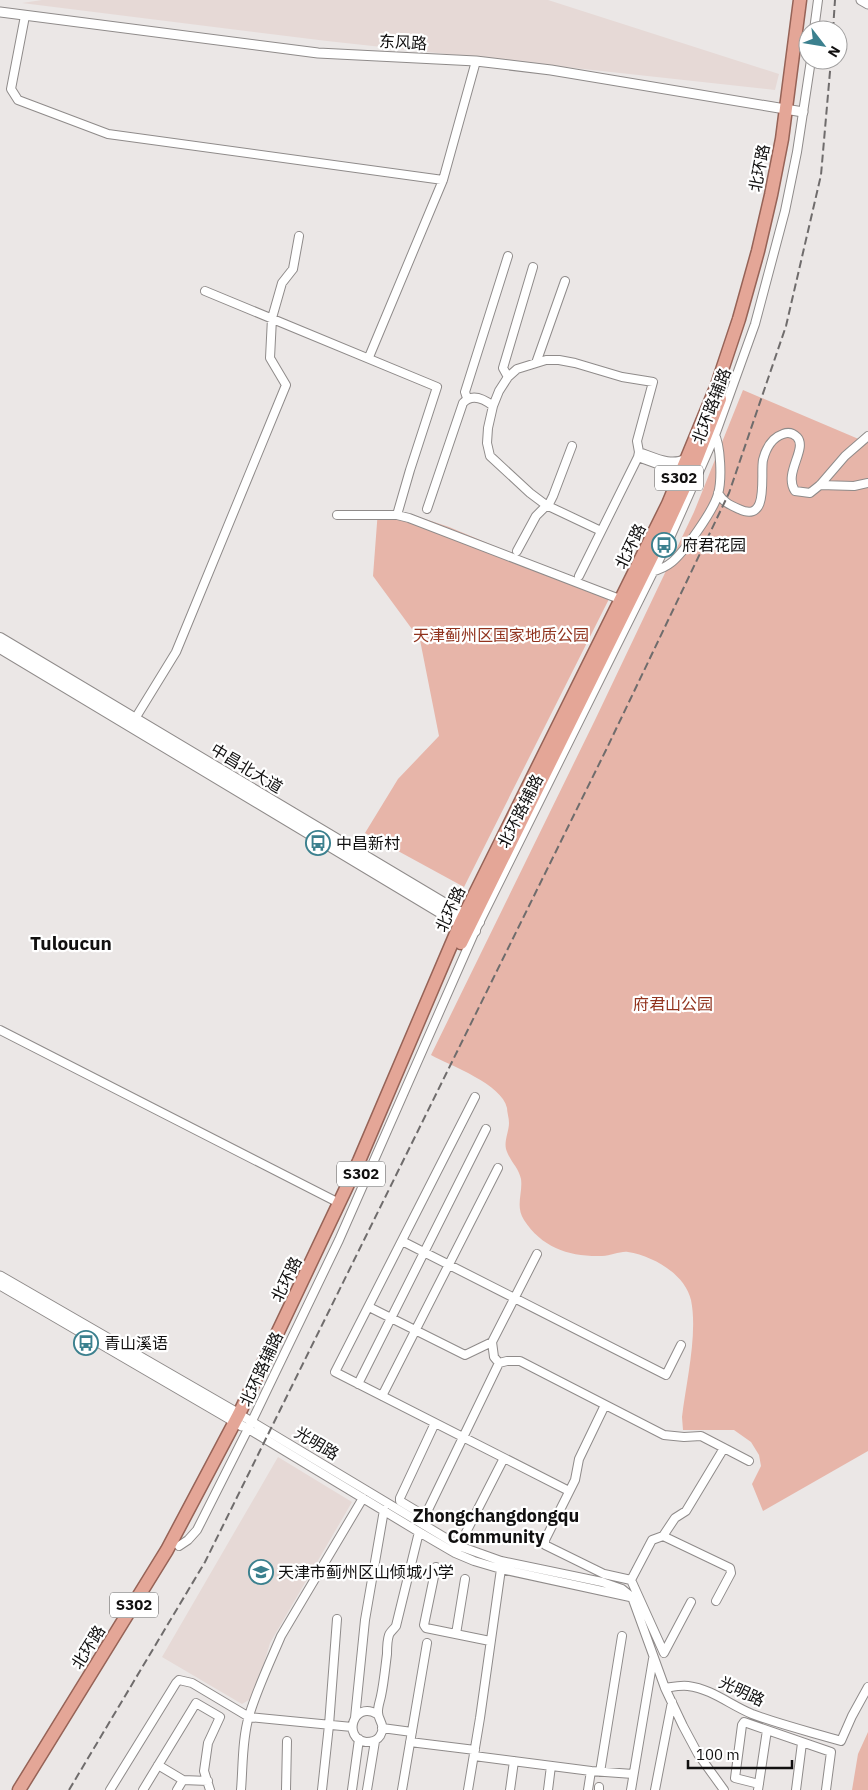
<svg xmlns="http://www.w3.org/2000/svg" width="868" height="1790" font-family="'IBM Plex Sans','Noto Sans SC',sans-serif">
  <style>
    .built { fill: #e6d9d6 }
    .green { fill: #e7b5a9 }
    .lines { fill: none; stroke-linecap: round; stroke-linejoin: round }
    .minor-casing { stroke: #8f8b8a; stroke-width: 10 }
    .tertiary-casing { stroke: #8f8b8a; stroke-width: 11 }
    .secondary-casing { stroke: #8f8b8a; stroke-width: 12 }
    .trunk-casing { stroke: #966357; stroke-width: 15 }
    .minor { stroke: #fff; stroke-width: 8 }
    .tertiary { stroke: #fff; stroke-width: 9 }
    .secondary { stroke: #fff; stroke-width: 10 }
    .trunk { stroke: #e4a697; stroke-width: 12 }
    .rail { stroke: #6f6c6c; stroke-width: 2; stroke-dasharray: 8 4; stroke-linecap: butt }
    .labels { text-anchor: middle; stroke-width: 4.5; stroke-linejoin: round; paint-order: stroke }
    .shield { fill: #fff; stroke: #585858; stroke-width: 1 }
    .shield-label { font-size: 15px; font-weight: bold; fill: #111010 }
    .street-label { font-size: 16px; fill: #111010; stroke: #fff }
    .poi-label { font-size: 16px; fill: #111010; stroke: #fff; text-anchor: start }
    .park-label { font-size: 16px; fill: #91331e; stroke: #fff }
    .neighbourhood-label { font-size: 18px; font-weight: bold; fill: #111010; stroke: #fff }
    .quarter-label { font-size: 19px; font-weight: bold; fill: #111010; stroke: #fff }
  </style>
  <rect width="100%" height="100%" fill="#ebe7e6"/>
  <path class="built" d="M42 0H548L779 74 775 90 327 41 22 3Z
    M278 1457 352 1502 270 1643 254 1697 242 1704 162 1657Z"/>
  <path class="green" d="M743 390 868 443V1451L763 1511 752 1484 761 1466 759 1455 751 1442 734 1430H683L682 1417C686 1383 698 1334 691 1300 685 1274 653 1256 628 1252 620 1251 611 1256 602 1256 570 1257 542 1248 524 1220 515 1206 523 1193 521 1179 519 1168 509 1160 506 1149 504 1141 509 1131 509 1123 509 1118 507 1112 507 1108 502 1084 451 1066 431 1055L595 720 694 512Z
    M378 510 416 516 449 527 511 553 610 597 464 887 365 833 398 779 439 736 420 640 373 576Z
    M868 1732V1790H852L858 1754Z"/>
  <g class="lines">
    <defs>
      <path id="minor" d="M25 16 11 89 18 100 108 134 443 180
        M814 30 818 0
        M205 291 437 387 410 470 397 515
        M369 357 443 180 476 61
        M536 363 565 281
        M508 377 503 368 533 267
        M467 398 465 392 508 256
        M639 452C654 457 672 467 686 458
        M638 457 671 469 677 482
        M820 485 854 486 868 483
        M718 493C723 502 730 505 739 509 770 524 760 474 763 460 766 448 771 438 783 434 788 432 793 433 797 437 808 449 783 473 795 491L810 493 820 485 845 456 868 436
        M427 509 463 403C472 393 484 399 493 406
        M337 515H397L409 518 617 598
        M517 551 536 516 550 502 553 496 572 446
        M651 572C659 570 666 567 672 562 684 552 714 510 718 494 722 480 721 445 714 433
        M579 576 638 457 639 452 637 441 653 382 622 377 575 363 559 360H546L517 369 508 377 499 391 493 406 488 428 487 443 490 456 530 493 546 505 601 531
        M133 722 176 652 286 385 270 358 272 318 282 283 293 269 299 236
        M0 1030 339 1203
        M475 1097 335 1372 569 1491
        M402 1241 666 1375 681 1345
        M369 1307 465 1355 492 1342
        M499 1363 494 1357 492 1342 537 1254
        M358 1384 486 1129
        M382 1396 498 1168
        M605 1405 579 1459 575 1480 545 1540V1545L604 1574 631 1580 664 1653 691 1602
        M239 1414 459 1546 501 1561 602 1582 622 1589 632 1597 665 1688C672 1687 680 1685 688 1686 712 1689 730 1705 752 1714 781 1725 811 1732 841 1741L852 1716 868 1687
        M435 1423 400 1498V1501L425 1516 499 1363 507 1361H520L664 1435 684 1437 701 1436 749 1461
        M245 1427 419 1532 455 1553 474 1561 501 1569 630 1597
        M663 1536 730 1568 731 1573 716 1601
        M179 1546 188 1540 197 1530 252 1421 339 1240 475 931 669 540 714 438 755 324 785 211 797 152 811 60
        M457 1550 504 1458
        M436 1567 424 1625 426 1628 490 1641
        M631 1580 652 1540 663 1536 675 1518 686 1511 724 1448
        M456 1634 465 1579
        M665 1688 683 1726 698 1754 724 1790
        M377 1714C353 1700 342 1739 366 1742 371 1742 377 1741 380 1736 387 1725 377 1720 378 1711 378 1706 380 1701 381 1696 384 1682 385 1669 387 1654 387 1649 387 1641 389 1635 390 1632 394 1629 396 1626L419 1532
        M355 1718 365 1620 384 1510
        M382 1728 412 1732
        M410 1742 475 1750
        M474 1756 591 1771 633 1774
        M158 1765 183 1780 208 1781
        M600 1772 622 1636
        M759 1784 735 1778 742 1725 744 1722 831 1752 826 1790
        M110 1790 176 1683 179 1680 192 1683 249 1717 352 1727
        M143 1790 196 1703 220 1717 208 1743 204 1771 210 1790
        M177 1790 183 1780
        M241 1790C243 1766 242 1739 249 1716 257 1689 270 1662 281 1636L363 1498
        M286 1790 287 1741
        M322 1790 329 1725 337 1619
        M352 1790 359 1739
        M367 1790 375 1741
        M402 1790 427 1643
        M468 1790 480 1718 501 1569
        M510 1790 514 1761
        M548 1790 551 1766
        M588 1790 591 1771
        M599 1790V1787
        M631 1790 653 1659
        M655 1790 672 1702
        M758 1790 767 1730
        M796 1790 802 1743"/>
      <path id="tertiary" d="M861 0 868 4
        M0 12 318 53 476 61 551 70 803 112
        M0 1276 239 1414
        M0 1285 242 1426"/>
      <path id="secondary" d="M0 638 452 908 479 922
        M0 648 448 917 475 931"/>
      <path id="trunk" d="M461 943 663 534 691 473 720 399
        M19 1790 167 1550 239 1414 359 1161 460 924 668 504 717 385 739 319 758 251 771 195 782 139 800 0"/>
    </defs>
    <use href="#minor" class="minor-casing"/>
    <use href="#tertiary" class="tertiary-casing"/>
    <use href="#secondary" class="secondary-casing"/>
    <use href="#trunk" class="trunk-casing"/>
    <use href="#minor" class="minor"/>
    <use href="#tertiary" class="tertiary"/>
    <use href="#secondary" class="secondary"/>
    <use href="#trunk" class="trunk"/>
    <path class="rail" d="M833 30 835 0
      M69 1790 205 1562 606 750 729 493 786 326 821 175 831 60"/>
  </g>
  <defs>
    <symbol id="bus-ring" viewBox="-11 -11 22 22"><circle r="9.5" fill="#fff" stroke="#3b808e" stroke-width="1.5"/><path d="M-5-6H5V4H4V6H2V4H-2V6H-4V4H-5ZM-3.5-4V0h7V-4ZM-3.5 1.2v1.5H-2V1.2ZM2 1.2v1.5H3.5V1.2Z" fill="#3b808e"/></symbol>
    <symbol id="school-ring" viewBox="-11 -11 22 22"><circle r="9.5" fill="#fff" stroke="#3b808e" stroke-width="1.5"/><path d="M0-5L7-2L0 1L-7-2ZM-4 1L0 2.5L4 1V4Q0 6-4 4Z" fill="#3b808e"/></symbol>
  </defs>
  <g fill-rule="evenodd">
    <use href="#bus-ring" x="650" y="531" width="28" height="28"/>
    <use href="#bus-ring" x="304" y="829" width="28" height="28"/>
    <use href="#bus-ring" x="72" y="1329" width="28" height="28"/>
    <use href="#school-ring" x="247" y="1558" width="28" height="28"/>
  </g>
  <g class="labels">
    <g class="shield">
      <rect x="655" y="465.5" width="48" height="25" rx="4"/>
      <rect x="337" y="1161.5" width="48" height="25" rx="4"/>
      <rect x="110" y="1592.5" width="48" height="25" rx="4"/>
    </g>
    <g class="shield-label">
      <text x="679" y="483">S302</text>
      <text x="361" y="1179">S302</text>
      <text x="134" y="1610">S302</text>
    </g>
    <g class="street-label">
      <text transform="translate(403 42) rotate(3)" y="6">东风路</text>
      <text transform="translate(759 168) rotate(-79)" y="6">北环路</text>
      <text transform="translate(711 406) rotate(-69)" y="6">北环路辅路</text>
      <text transform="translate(630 546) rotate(-64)" y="6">北环路</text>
      <text transform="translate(247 768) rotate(31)" y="6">中昌北大道</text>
      <text transform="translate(520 811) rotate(-63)" y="6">北环路辅路</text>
      <text transform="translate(450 909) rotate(-65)" y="6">北环路</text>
      <text transform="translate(286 1279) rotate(-64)" y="6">北环路</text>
      <text transform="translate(261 1369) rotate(-65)" y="6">北环路辅路</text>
      <text transform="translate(317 1443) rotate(31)" y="6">光明路</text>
      <text transform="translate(88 1647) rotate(-58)" y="6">北环路</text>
      <text transform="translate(742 1691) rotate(25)" y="6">光明路</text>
    </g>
    <g class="poi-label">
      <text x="682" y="551">府君花园</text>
      <text x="336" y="849">中昌新村</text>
      <text x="104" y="1349">青山溪语</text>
      <text x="278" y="1578">天津市蓟州区山倾城小学</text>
    </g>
    <g class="park-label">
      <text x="501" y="641">天津蓟州区国家地质公园</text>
      <text x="673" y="1010">府君山公园</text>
    </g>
    <g class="neighbourhood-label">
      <text x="496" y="1522">Zhongchangdongqu<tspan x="496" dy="21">Community</tspan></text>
    </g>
    <g class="quarter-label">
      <text x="71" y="950">Tuloucun</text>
    </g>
  </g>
  <g transform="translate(823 45) rotate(121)"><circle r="24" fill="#ffffff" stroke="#a09f9f"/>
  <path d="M0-4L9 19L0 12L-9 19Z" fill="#3b808e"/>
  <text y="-8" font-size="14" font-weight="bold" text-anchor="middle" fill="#111010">N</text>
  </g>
  <path d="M688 1760v8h104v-8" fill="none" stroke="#111010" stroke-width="2.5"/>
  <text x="696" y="1760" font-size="15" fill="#111010" stroke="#ffffff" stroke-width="4" paint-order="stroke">100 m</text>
</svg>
